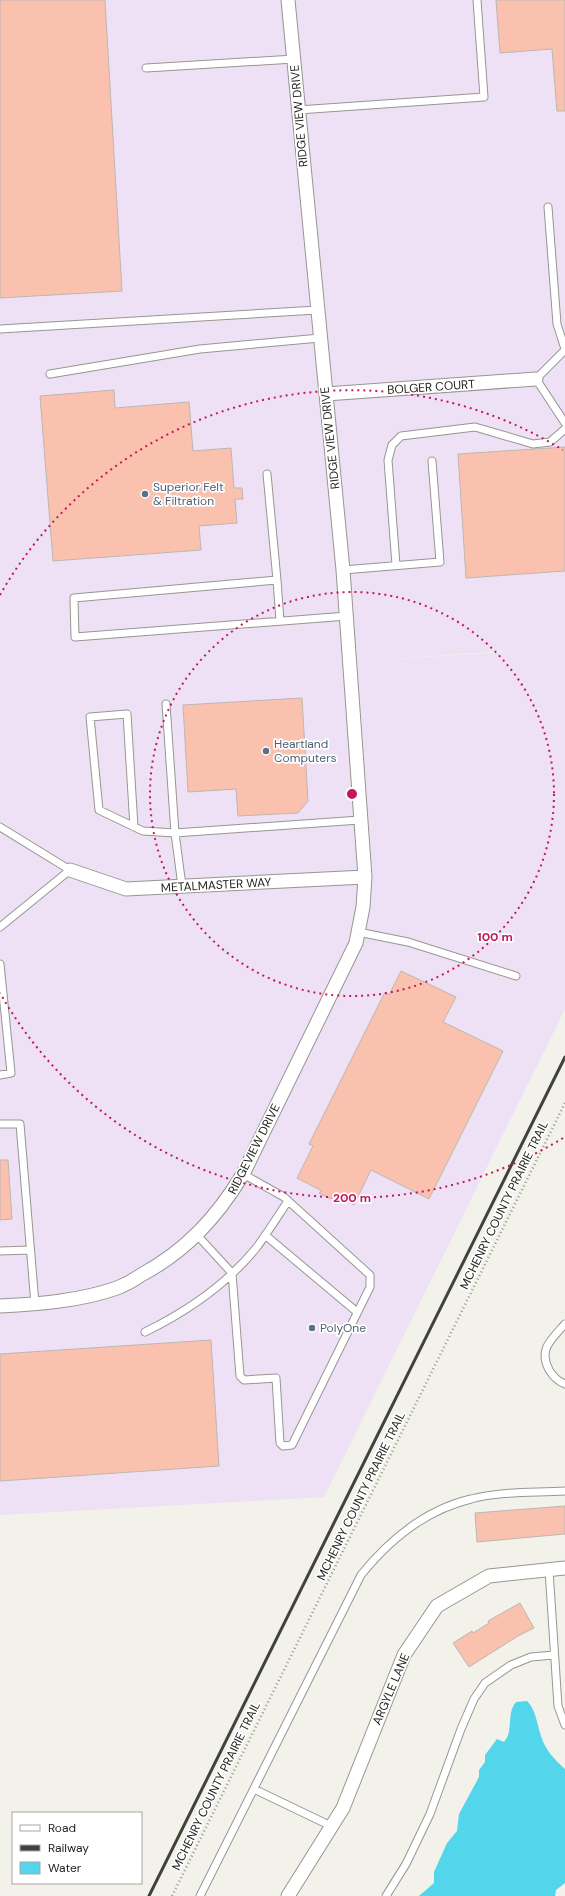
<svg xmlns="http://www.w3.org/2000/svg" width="565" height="1896" font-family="'DM Sans',sans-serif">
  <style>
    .commercial { fill: #eee1f5; fill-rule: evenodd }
    .water { fill: #53d6ec }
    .building { fill: #fac2ae; stroke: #bdb6b3 }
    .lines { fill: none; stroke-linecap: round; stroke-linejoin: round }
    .service-casing { stroke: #979690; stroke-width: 9 }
    .minor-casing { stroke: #979690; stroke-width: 15 }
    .path { stroke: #979691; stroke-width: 2.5; stroke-dasharray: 1 3; stroke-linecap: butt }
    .service { stroke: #fff; stroke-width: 7 }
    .minor { stroke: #fff; stroke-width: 13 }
    .rail { stroke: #41413e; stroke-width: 3 }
    .ring { fill: none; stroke: #c2185b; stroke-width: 2; stroke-dasharray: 2 4 }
    .service-dot { fill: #5c6f8a; stroke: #fff; stroke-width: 1.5 }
    .labels { text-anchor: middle; stroke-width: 3.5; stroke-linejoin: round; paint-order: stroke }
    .street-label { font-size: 12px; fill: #232321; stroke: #fff }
    .service-label { font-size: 12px; fill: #4e5e75; stroke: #fff; text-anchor: start }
    .centre { fill: #c2185b; stroke: #fff; stroke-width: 2 }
    .ring-label { font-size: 12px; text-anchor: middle; font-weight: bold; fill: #c2185b; stroke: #fff; stroke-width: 3.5; stroke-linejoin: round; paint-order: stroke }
  </style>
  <rect width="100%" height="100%" fill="#f2f1ea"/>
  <path class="commercial" d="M0 0H565V1009L324 1497 0 1515ZM505 651V652L381 660 404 658Z"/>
  <path class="water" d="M527 1701C536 1710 537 1724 541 1736 545 1750 555 1760 565 1769V1883L556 1890 555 1896H419L434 1883V1872L447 1843 457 1831 459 1814 479 1777V1770L485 1762V1755L497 1739 504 1742C514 1731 506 1713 516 1702Z"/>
  <path class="building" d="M0 0H105L122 291 0 298Z
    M496 0H565V111H557L552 49 500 53Z
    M114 390 115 408 189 402 193 451 231 448 234 488H242L243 499H235L237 523 199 526 201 550 53 561 40 396Z
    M565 447V571L466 578 458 454Z
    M302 698 308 801 298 813 238 816 236 789 188 792 183 705Z
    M401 971 456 997 443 1022 503 1051 429 1199 371 1170 354 1205 333 1194 331 1199 319 1193 322 1191 297 1178 313 1146 309 1144 385 992 389 995Z
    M0 1160H8L12 1219 0 1220Z
    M211 1340 219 1466 0 1481V1354Z
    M565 1506V1534L477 1542 475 1513Z
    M520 1603 534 1628 518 1636 469 1667 453 1643 472 1631 473 1633 489 1623 488 1621Z"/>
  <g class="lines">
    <defs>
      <path id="service" d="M146 68 294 59
        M298 110 484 97 477 0
        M548 207 557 324 565 349
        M0 329 317 310
        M565 350 536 379 565 423
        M50 374 200 349 320 338
        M267 474 277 580
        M396 565 388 460 392 445 401 436 475 427 533 444 550 442 565 429
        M343 570 440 562 432 461
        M280 621 277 580 74 598 75 637 347 616
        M0 827 70 870 0 927
        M134 827 127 714 90 717 99 810 143 831 175 833 166 704
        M182 886 175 833 360 820
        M358 932 408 942 516 976
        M0 964 11 1073 0 1075
        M0 1124H20L35 1304
        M197 1235 232 1273 240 1376 244 1380 276 1378 280 1443 283 1446 292 1445 370 1287V1275L284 1197 243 1174
        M265 1235 357 1312
        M0 1251 30 1250
        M565 1324C559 1331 549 1340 546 1349 542 1363 552 1379 565 1384
        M145 1332C186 1312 228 1283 257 1247 268 1232 278 1216 288 1201
        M549 1570 558 1706 565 1725
        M254 1789 331 1826
        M200 1896 361 1575C390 1539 425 1510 471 1499 501 1491 534 1493 565 1491
        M386 1896 406 1864 430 1814 461 1729 474 1699 485 1683 511 1665 531 1657 554 1655"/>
      <path id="minor" d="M326 394 536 379
        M70 870 126 889 365 877
        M0 1306C39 1304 80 1301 117 1288 125 1285 134 1280 141 1275 186 1251 217 1217 243 1174L356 943 363 907 365 877 343 570 288 0
        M288 1896 343 1808 404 1655 437 1606 489 1576 565 1568"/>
    </defs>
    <use href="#service" class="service-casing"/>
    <use href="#minor" class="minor-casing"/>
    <path class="path" d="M172 1896 565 1103"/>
    <use href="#service" class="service"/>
    <use href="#minor" class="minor"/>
    <path class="rail" d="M149 1896 565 1057"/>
  </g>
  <g class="ring">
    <circle cx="352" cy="794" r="202"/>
    <path d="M563 1138A404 404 0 0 1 0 993M0 595A404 404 0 0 1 563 450"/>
  </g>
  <g class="service-dot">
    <circle cx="145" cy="494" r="4"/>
    <circle cx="266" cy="751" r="4"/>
    <circle cx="312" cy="1328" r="4"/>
  </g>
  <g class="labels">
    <g class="street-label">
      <text transform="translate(299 116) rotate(-95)" y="4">RIDGE VIEW DRIVE</text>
      <text transform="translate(431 387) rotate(-4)" y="4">BOLGER COURT</text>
      <text transform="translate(330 438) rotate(-96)" y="4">RIDGE VIEW DRIVE</text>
      <text transform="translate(216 885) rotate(-3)" y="4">METALMASTER WAY</text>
      <text transform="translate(254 1149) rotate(-63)" y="4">RIDGEVIEW DRIVE</text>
      <text transform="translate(504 1205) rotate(-64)" y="4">MCHENRY COUNTY PRAIRIE TRAIL</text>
      <text transform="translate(361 1496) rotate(-64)" y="4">MCHENRY COUNTY PRAIRIE TRAIL</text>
      <text transform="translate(391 1689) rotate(-67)" y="4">ARGYLE LANE</text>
      <text transform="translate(216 1786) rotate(-64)" y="4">MCHENRY COUNTY PRAIRIE TRAIL</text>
    </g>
    <g class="service-label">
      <text x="153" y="491">Superior Felt<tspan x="153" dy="14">&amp; Filtration</tspan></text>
      <text x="274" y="748">Heartland<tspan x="274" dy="14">Computers</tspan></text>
      <text x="320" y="1332">PolyOne</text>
    </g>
  </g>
  <circle cx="352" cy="794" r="6" class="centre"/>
  <g class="ring-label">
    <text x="495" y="941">100 m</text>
    <text x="352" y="1202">200 m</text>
  </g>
  <rect x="12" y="1812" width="130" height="72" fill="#ffffff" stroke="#a7a7a6"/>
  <rect x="20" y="1825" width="20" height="6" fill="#ffffff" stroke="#a7a7a6"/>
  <text x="48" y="1832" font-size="12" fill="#232321">Road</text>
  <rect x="20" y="1845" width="20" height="6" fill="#41413e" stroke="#a7a7a6"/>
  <text x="48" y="1852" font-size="12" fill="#232321">Railway</text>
  <rect x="20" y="1862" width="20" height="12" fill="#53d6ec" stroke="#a7a7a6"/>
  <text x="48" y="1872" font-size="12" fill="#232321">Water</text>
</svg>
